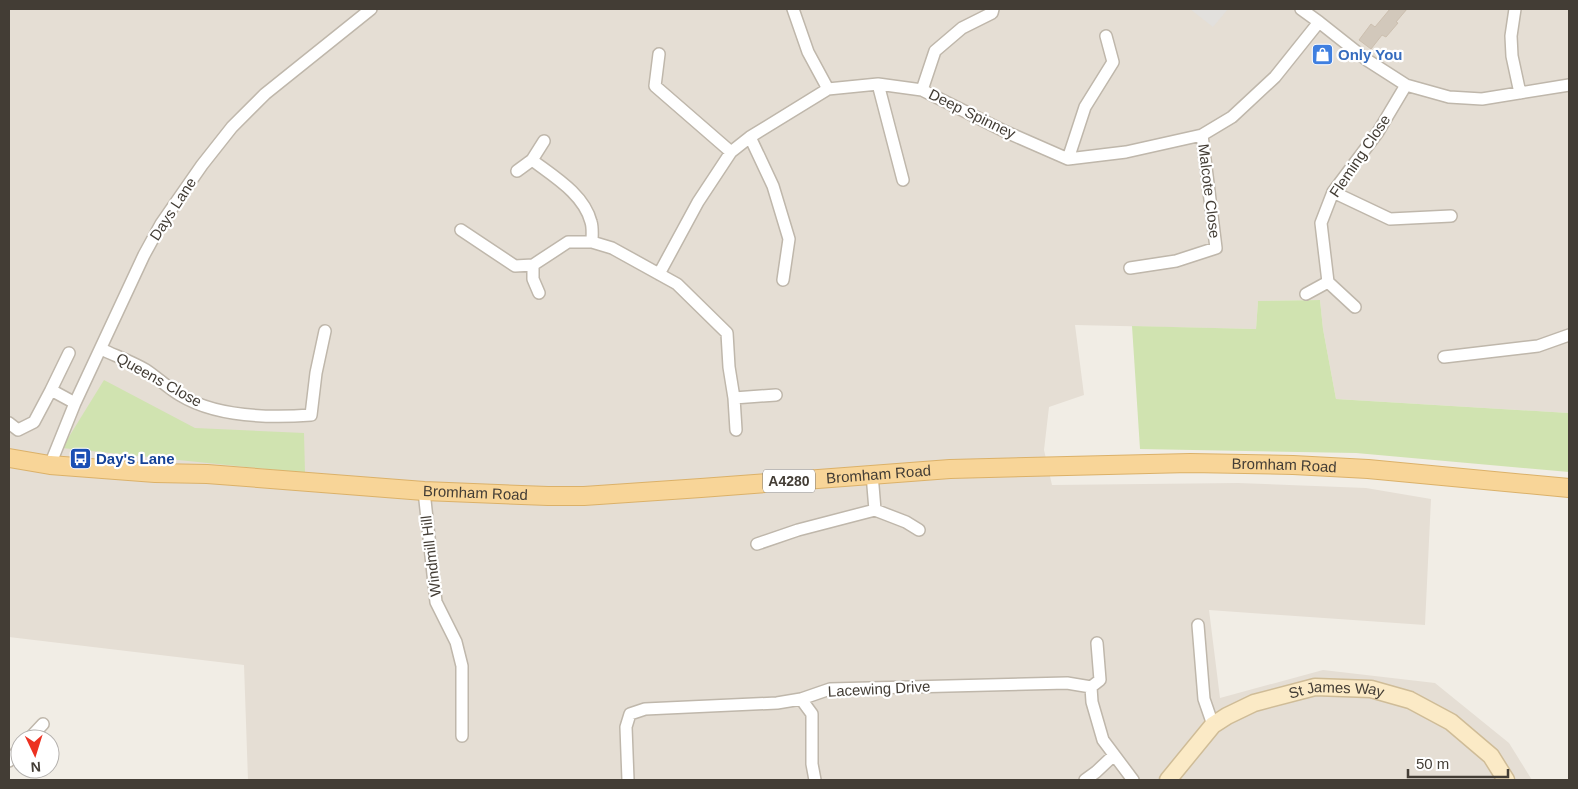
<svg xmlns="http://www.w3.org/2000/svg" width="1578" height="789" font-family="Arial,sans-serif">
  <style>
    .residential { fill: #e5ded4 }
    .green { fill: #d0e3b0 }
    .parking { fill: #e2e0dd }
    .building { fill: #d2c8bb; stroke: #ccbfaf }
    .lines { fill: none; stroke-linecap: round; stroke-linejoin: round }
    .street-casing { stroke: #bfb7ab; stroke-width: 14 }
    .secondary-casing { stroke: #cfbc97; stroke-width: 19 }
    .primary-casing { stroke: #dbb169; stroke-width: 20 }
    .street { stroke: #fff; stroke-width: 11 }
    .secondary { stroke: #fbeac6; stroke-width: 16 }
    .primary { stroke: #f8d598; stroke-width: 18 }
    .labels { text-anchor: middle; stroke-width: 4.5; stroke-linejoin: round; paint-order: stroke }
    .shield { fill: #fff; stroke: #7b7772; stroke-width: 1 }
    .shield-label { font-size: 14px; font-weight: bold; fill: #433d35 }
    .shop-label { font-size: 15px; font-weight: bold; fill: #366cbe; stroke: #fff; text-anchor: start }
    .street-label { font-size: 15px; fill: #433d35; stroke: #fff }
    .transit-label { font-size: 15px; font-weight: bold; fill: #164399; stroke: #fff; text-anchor: start }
  </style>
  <rect width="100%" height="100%" fill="#f1ede5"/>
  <path class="residential" d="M9 9H1569V413L1336 399 1323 329 1320 300 1258 301 1256 329 1075 325 1084 395 1049 407 1044 450 1052 485 1238 483 1366 488 1431 499 1425 625 1209 610 1220 698 1323 670 1435 683 1509 743 1532 780H248L244 665 9 637Z"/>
  <path class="green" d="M1320 300 1323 329 1336 399 1569 413V472L1356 453 1140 449 1132 326 1256 329 1258 301Z
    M104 380 195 428 304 433 305 473 62 448Z"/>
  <path class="parking" d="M1190 9H1228L1213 27Z"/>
  <path class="building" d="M1390 9H1407L1396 22 1398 23 1386 37 1382 35 1371 49 1359 40 1371 24 1375 27Z"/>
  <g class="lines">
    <defs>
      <path id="street" d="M793 9 808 52 828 89
        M1301 9 1319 22
        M1515 9 1511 36 1512 56 1520 93
        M659 54 655 86 731 152
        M878 84 903 180
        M922 90 935 51 962 28 992 13 993 9
        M750 137 773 186 789 239 783 280
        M544 141 532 160C553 176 584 194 591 222 593 228 592 236 592 242
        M1068 159 1085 107 1113 62 1106 36
        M517 171 532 160
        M1333 192 1390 219 1451 216
        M461 230 515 266 533 265 568 242H592L612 248 677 284 727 333 729 367 734 398 776 395
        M533 265V279L539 293
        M1130 268 1176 261 1216 248 1202 135
        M659 274 698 202 731 152 750 137 828 89 878 84 922 90 1004 131 1068 159 1126 152 1202 135 1232 117 1275 77 1319 22 1367 60 1406 85 1449 97 1482 99 1569 85
        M1306 294 1328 282
        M1355 307 1328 282 1321 223 1333 192 1378 132 1406 85
        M101 349C116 356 132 362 146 370 158 378 168 388 180 395 216 417 270 418 311 415L316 373 325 331
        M1444 357 1538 346 1569 335
        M51 390 69 353
        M734 398 736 430
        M9 423 18 430 34 422 51 390 75 403
        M50 465 75 403 144 255 161 224 202 165 232 127 265 94 371 9
        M424 491 436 602 456 642 462 666V736
        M875 510 906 522 919 530
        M757 544 798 530 875 510 872 474
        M1198 625 1204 699 1213 725
        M1091 687 1092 702 1103 740 1133 780
        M1091 687 1100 680 1097 643
        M801 699 812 714V764L815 780
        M29 739 43 724
        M9 761 20 748
        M628 780 626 727 630 714 645 709 777 703 801 699 830 689 1067 683 1091 687
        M1085 780 1096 772 1114 755"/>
      <g id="secondary">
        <path id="s1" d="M1168 780 1213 725 1227 716 1254 703 1315 687 1371 689 1410 700 1451 722 1491 756 1506 780"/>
      </g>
      <g id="primary">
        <path id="s2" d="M9 458 50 465 155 473 207 474 424 491 548 496H584L701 488 950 469 1190 463 1293 465 1368 469 1569 488"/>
      </g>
    </defs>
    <use href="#street" class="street-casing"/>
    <use href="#secondary" class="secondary-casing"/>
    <use href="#primary" class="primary-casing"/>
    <use href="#street" class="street"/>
    <use href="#secondary" class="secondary"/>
    <use href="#primary" class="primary"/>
  </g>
  <defs>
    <symbol id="shop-square" viewBox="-11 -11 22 22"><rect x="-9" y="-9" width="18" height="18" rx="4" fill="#3f7fe0" stroke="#fff"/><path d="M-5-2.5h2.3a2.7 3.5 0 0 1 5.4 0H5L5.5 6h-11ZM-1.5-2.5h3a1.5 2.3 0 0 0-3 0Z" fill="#fff"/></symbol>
    <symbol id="bus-square" viewBox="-11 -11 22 22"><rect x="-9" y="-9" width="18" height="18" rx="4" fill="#1a4fb4" stroke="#fff"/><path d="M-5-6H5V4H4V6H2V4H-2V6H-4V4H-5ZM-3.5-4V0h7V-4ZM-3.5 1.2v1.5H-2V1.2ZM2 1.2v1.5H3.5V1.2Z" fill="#fff"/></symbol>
  </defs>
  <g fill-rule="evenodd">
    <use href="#shop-square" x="1310" y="42" width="25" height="25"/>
    <use href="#bus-square" x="68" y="446" width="25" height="25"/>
  </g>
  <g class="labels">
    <rect class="shield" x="763" y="469.5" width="52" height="23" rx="4"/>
    <g class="shield-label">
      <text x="789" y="486">A4280</text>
    </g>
    <g class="shop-label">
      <text x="1338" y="60">Only You</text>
    </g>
    <g class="street-label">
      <text transform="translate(972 114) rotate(26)" y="5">Deep Spinney</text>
      <text transform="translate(1360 156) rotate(-56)" y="5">Fleming Close</text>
      <text transform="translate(1209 191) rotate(83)" y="5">Malcote Close</text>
      <text transform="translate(173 209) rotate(-57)" y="5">Days Lane</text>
      <text transform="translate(159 380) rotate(29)" y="5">Queens Close</text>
      <text dy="5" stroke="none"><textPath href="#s2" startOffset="1278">Bromham Road</textPath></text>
      <text dy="5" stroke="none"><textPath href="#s2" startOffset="872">Bromham Road</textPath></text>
      <text dy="5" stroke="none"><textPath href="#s2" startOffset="468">Bromham Road</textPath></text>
      <text transform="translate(431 556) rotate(-97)" y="5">Windmill Hill</text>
      <text transform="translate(879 689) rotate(-3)" y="5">Lacewing Drive</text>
      <text dy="5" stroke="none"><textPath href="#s1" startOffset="202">St James Way</textPath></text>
    </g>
    <g class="transit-label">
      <text x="96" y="464">Day's Lane</text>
    </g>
  </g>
  <rect width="1578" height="789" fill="none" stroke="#433d35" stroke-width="20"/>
  <g transform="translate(35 754) rotate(176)"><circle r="24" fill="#ffffff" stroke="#b4b1ae"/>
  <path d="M0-4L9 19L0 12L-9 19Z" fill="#ec3121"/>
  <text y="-8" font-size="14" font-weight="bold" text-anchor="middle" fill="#433d35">N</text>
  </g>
  <path d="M1408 769v8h100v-8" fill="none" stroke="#433d35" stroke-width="2.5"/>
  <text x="1416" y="769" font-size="15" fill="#433d35" stroke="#ffffff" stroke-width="4" paint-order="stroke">50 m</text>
</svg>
